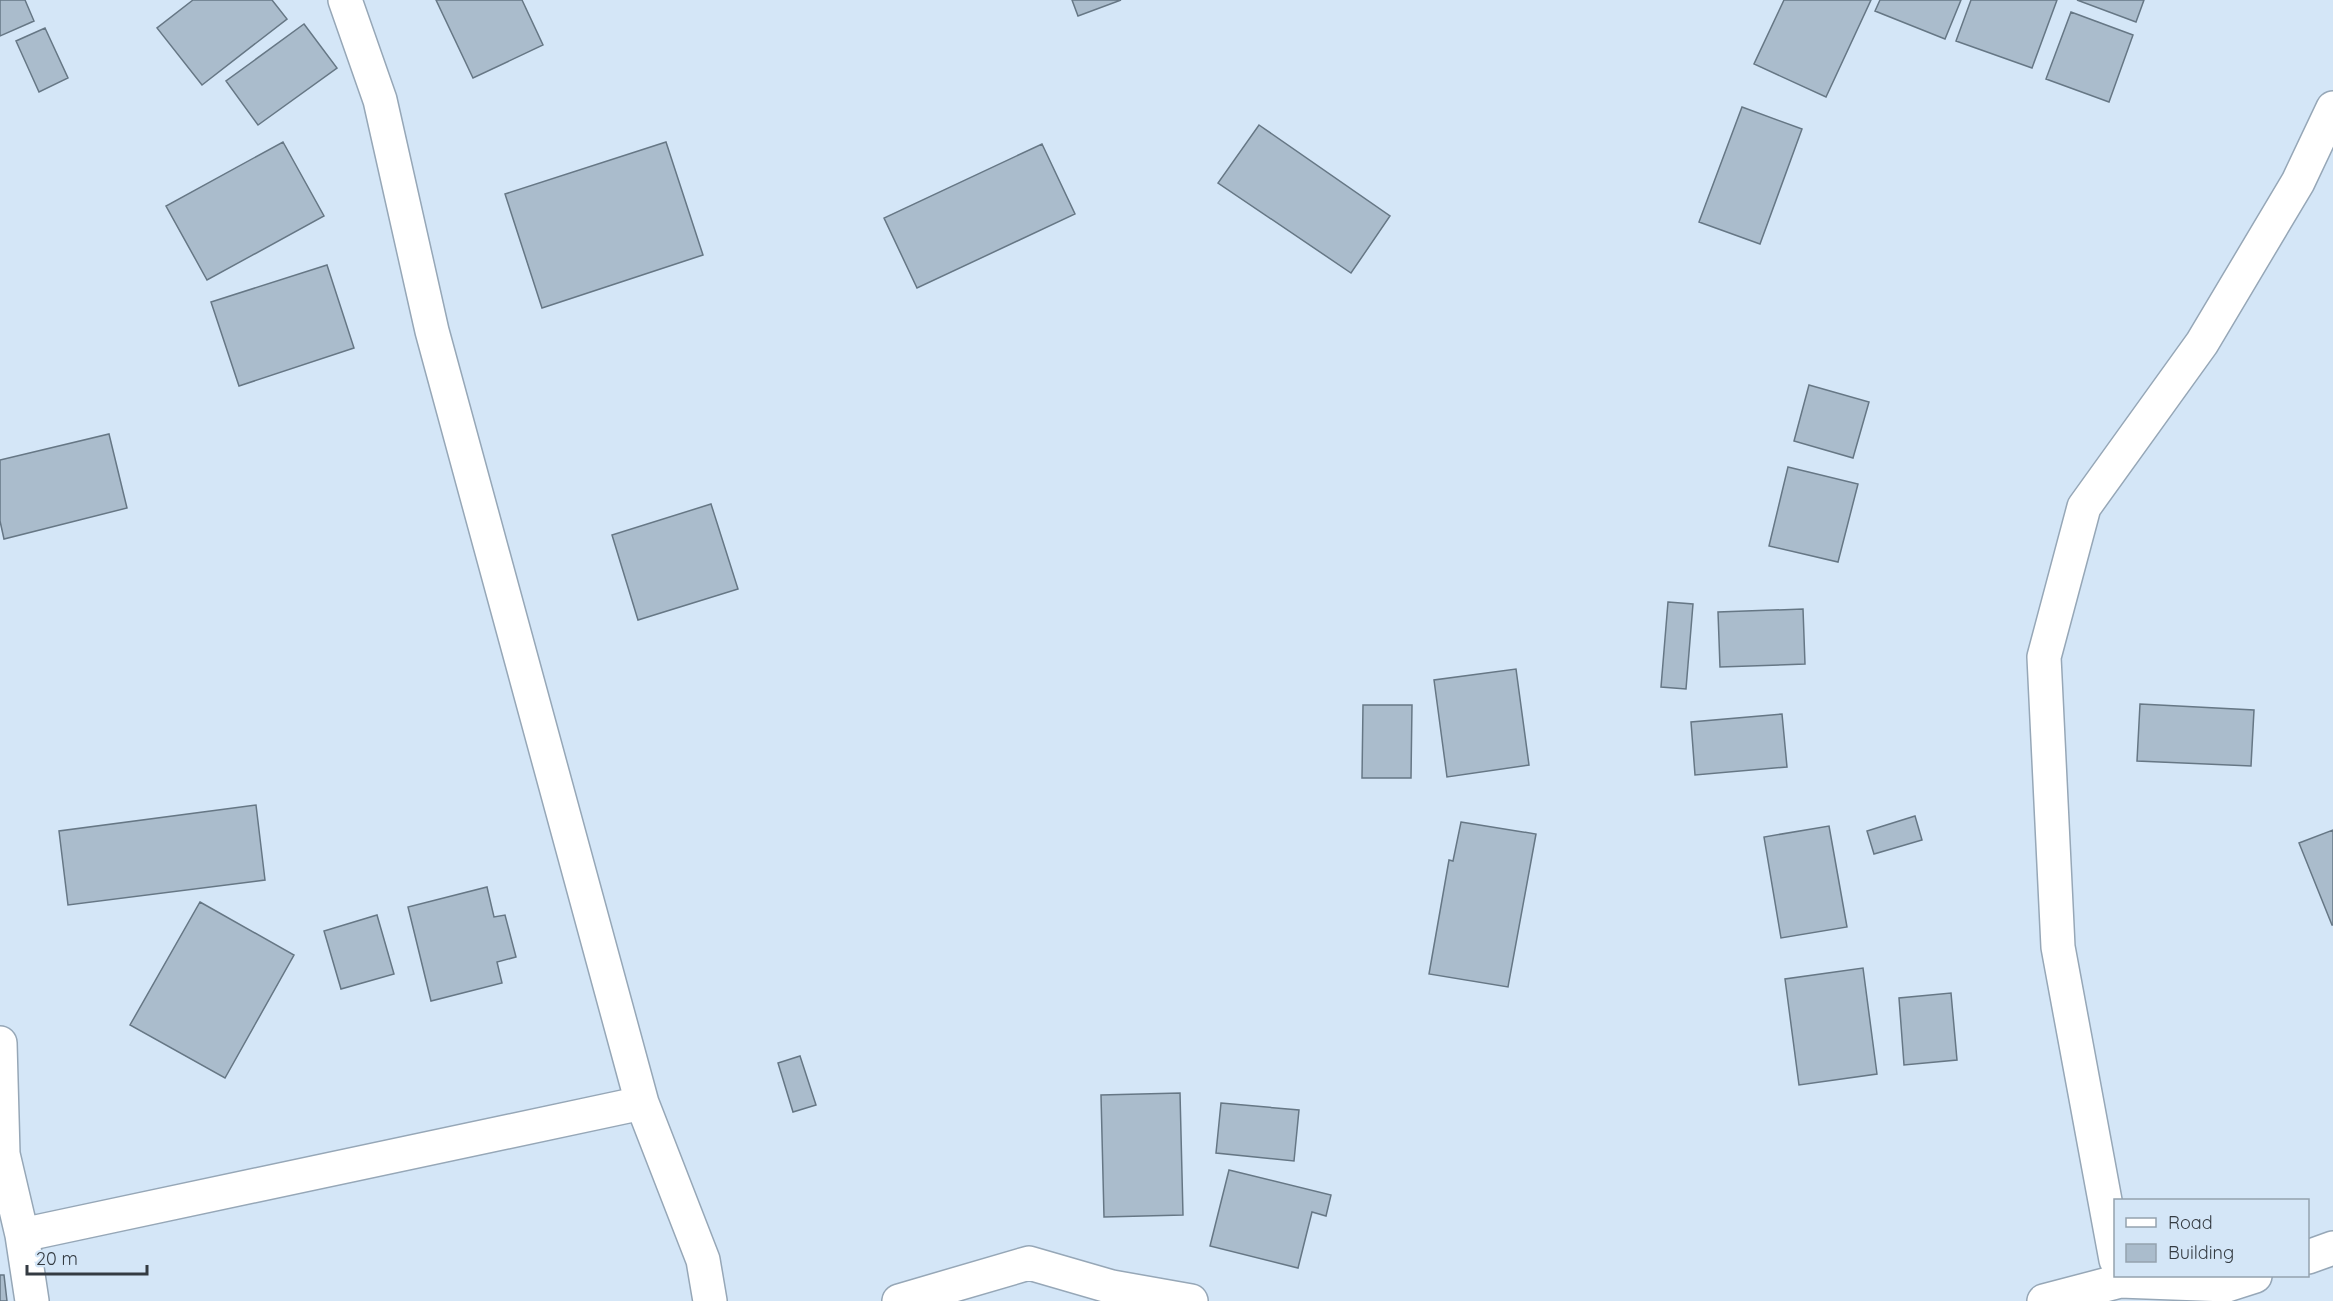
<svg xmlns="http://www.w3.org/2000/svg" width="2333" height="1301" font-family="Quicksand,sans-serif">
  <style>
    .building { fill: #aabccc; stroke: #667785; stroke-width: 1.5 }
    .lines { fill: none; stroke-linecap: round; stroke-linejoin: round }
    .minor-casing { stroke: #96a7b7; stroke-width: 36 }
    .minor { stroke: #fff; stroke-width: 33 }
  </style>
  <rect width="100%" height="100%" fill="#d4e6f7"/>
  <path class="building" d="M0 0H25L34 21 0 36Z
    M193 0H272L287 19 202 85 157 28Z
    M436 0H522L543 45 473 78Z
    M1072 0H1121L1078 16Z
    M1784 0H1871L1826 97 1754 64Z
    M1880 0H1961L1945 39 1875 11Z
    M1971 0H2057L2032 68 1956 41Z
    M2077 0H2144L2136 22Z
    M2071 12 2133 35 2109 102 2046 79Z
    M304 24 337 68 258 125 226 81Z
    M45 28 68 78 39 92 16 41Z
    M1742 107 1802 129 1760 244 1699 222Z
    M1259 125 1390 216 1351 273 1218 183Z
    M283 142 324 216 207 280 166 206Z
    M666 142 703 255 542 308 505 194Z
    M1042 144 1075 214 917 288 884 218Z
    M327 265 354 348 239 386 211 302Z
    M1809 385 1869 402 1853 458 1794 441Z
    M109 434 127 508 4 539 0 521V460Z
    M1788 467 1858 484 1838 562 1769 546Z
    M711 504 738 589 638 620 612 535Z
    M1668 602 1693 604 1686 689 1661 687Z
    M1803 609 1805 664 1720 667 1718 612Z
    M1516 669 1529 765 1447 777 1434 680Z
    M2140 704 2254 710 2251 766 2137 761Z
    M1363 705H1412L1411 778H1362Z
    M1782 714 1787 767 1695 775 1691 722Z
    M256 805 265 880 68 905 59 831Z
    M1915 816 1922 840 1874 854 1867 831Z
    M1461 822 1536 834 1508 987 1429 974 1449 860 1453 861Z
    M1829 826 1847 927 1781 938 1764 837Z
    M2333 830V925H2332L2299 843Z
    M487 887 494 917 505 915 516 957 497 962 502 983 431 1001 408 907Z
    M200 902 294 955 225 1078 130 1025Z
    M377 915 394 974 341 989 324 931Z
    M1863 968 1877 1074 1799 1085 1785 979Z
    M1951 993 1957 1060 1904 1065 1899 998Z
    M800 1056 816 1105 793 1112 778 1063Z
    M1180 1093 1183 1215 1104 1217 1101 1095Z
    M1221 1103 1299 1110 1294 1161 1216 1153Z
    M1229 1170 1331 1195 1326 1216 1312 1212 1298 1268 1210 1246Z
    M0 1275H4L7 1301H0Z"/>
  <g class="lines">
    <defs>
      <path id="minor" d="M345 0 380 100 432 331 642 1103 703 1260 710 1301
        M0 1043 3 1154 22 1235 32 1301
        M22 1235 642 1103
        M2308 1257 2333 1248
        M2116 1260 2058 947 2044 657 2084 507 2202 343 2298 182 2333 108
        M899 1301 1029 1263 1112 1287 1191 1301
        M2044 1301 2120 1281 2227 1285 2255 1276"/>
    </defs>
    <use href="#minor" class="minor-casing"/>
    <use href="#minor" class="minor"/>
  </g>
  <rect x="2114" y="1199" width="195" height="78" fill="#d4e6f7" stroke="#94a2af" stroke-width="1.5"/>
  <rect x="2126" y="1218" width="30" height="9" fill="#ffffff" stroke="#94a2af" stroke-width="1.5"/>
  <text x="2168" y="1229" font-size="18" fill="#343b42">Road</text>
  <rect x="2126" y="1244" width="30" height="18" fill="#aabccc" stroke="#94a2af" stroke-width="1.5"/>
  <text x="2168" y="1259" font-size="18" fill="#343b42">Building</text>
  <path d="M27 1265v9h120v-9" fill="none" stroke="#343b42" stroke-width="3"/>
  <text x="36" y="1265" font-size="18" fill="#343b42" stroke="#d4e6f7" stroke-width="4.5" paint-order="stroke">20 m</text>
</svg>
